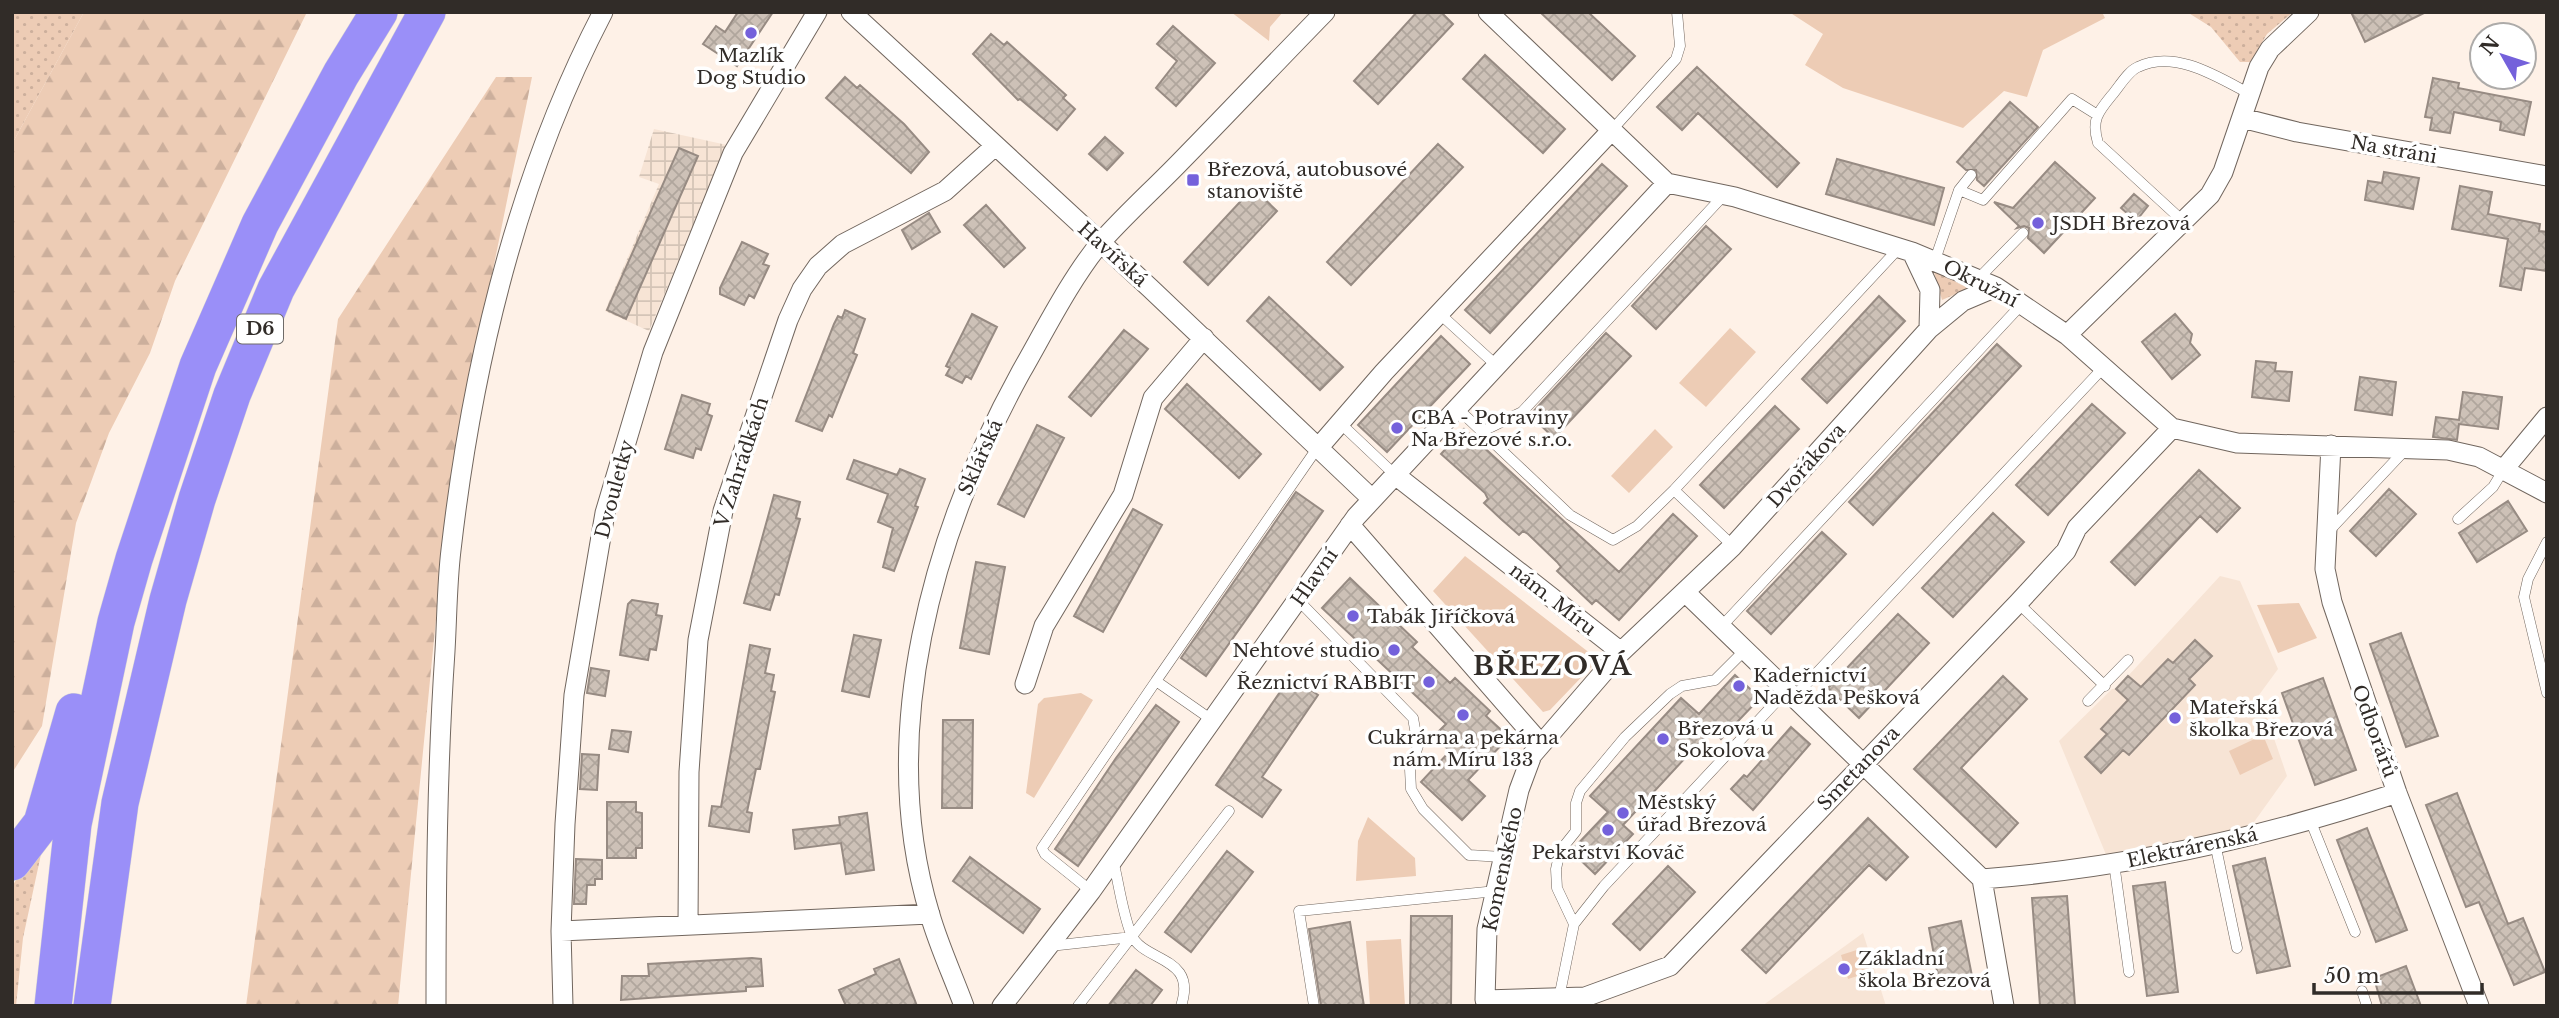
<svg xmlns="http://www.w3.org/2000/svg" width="2559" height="1018" font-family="'Libre Baskerville',serif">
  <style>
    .built { fill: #f7e4d5 }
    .industrial { fill: url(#industrial-grid) }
    .grass { fill: url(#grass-dots) }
    .forest { fill: url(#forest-firs) }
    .green { fill: #edccb5 }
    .building { fill: url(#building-cross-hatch); stroke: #978b83; stroke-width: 2 }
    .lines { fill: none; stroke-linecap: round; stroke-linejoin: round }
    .service-casing { stroke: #71665e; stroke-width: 11 }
    .minor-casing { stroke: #71665e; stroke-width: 21 }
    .motorway-casing { stroke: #d6d5d4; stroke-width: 38 }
    .service { stroke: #fff; stroke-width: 10 }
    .minor { stroke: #fff; stroke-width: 19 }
    .motorway { stroke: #9a8ff8; stroke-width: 37 }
    .poi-dot { fill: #7461db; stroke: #fff; stroke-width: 2.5 }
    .labels { text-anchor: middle; stroke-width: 7; stroke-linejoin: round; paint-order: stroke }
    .shield { fill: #fff; stroke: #6f6b68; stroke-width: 2 }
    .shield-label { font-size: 18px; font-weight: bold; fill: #312c28 }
    .poi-label { font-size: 19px; fill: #312c28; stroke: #fff; text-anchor: start }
    .street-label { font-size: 19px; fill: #312c28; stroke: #fff }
    .district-label { font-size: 26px; font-weight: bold; letter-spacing: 2px; fill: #312c28; stroke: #fff }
  </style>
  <defs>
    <pattern id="industrial-grid" width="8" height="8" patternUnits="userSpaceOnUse" patternTransform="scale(1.75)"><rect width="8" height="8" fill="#f7e4d5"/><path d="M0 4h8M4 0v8" fill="none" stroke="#d4c4b7"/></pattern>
    <pattern id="grass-dots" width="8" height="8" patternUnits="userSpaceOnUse" patternTransform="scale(1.75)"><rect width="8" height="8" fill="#edccb5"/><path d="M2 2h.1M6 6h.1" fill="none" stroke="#ccaf9c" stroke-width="1.8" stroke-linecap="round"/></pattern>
    <pattern id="forest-firs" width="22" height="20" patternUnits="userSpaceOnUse" patternTransform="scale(1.75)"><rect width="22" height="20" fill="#edccb5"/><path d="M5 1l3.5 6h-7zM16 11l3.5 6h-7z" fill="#ccaf9c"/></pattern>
    <pattern id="building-cross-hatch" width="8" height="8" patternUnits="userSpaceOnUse" patternTransform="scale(1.75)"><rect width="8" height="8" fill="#cdc1b7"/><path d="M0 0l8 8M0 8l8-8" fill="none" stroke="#b0a69d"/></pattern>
  </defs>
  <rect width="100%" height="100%" fill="#fef1e7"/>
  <path class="built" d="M2220 576 2240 581 2278 669 2259 695 2287 776 2249 829 2107 857 2059 741 2112 689H2116Z
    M1863 933 1886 1006H1762Z"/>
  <path class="industrial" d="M654 129 727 145 649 331 605 311 659 184 639 177Z"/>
  <path class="grass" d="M12 12H84L12 144Z
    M2187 12H2293L2267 34 2250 62H2240L2211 27Z
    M1933 268 1974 286 1942 300Z
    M43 845 23 938 16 1006H12V887L29 857Z"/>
  <path class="forest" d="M84 12H307L175 281 150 353 109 433 76 523 42 726 12 773V144Z
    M496 77H532L449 487 398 1006H246L338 319Z"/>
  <path class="green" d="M1231 12H1283L1270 27 1269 41Z
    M1789 12H2102L2105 18 2043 50 2027 97 2004 91 1963 128 1843 88 1805 65 1823 34Z
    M1730 328 1756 352 1706 407 1679 383Z
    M1655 429 1673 447 1629 493 1611 476Z
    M1465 556 1591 654 1595 663 1550 710 1543 712 1433 591Z
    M2299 603 2317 638 2278 653 2257 605Z
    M1081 693 1093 700 1034 798 1026 793 1038 704 1044 698Z
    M2263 735 2273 759 2240 775 2229 751Z
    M1368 817 1415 858 1416 876 1356 881 1358 841Z
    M1401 939 1405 1006H1370L1366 941Z
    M1863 948 1870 972 1848 979 1841 955Z"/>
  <path class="building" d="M738 12H773L737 66 703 44 716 26 725 32Z
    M1417 12H1441L1453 24 1378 104 1354 81Z
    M1540 12H1588L1635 56 1612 80Z
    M2351 12H2426L2365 42Z
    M1173 26 1215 63 1176 106 1156 88 1177 61 1157 44Z
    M991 34 1004 45 1007 42 1066 95 1063 98 1075 109 1057 130 1020 99 1018 100 973 54Z
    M1485 55 1565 129 1543 153 1463 79Z
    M1697 67 1799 163 1777 187 1698 113 1682 130 1657 107Z
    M845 77 857 88 860 85 904 124 929 152 911 173 826 98Z
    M2433 78 2459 83 2458 88 2531 102 2524 135 2500 130 2501 122 2454 112 2450 133 2430 130 2432 118 2425 117Z
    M2010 102 2038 127 1984 186 1977 180 1976 170H1966L1957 162Z
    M1105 137 1123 153 1107 170 1089 154Z
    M1438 144 1463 167 1351 285 1327 262Z
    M679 148 698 156 626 319 607 310Z
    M1837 159 1944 188 1934 225 1826 194Z
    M2055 162 2095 198 2044 253 2028 238 2029 228 2024 226 2017 228 2019 226 1994 202 2013 208Z
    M1602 164 1627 186 1490 333 1465 310Z
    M2384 172 2419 178 2413 209 2365 200 2368 181 2382 183Z
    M2460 186 2492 192 2488 214 2540 224 2539 231 2547 232V271L2525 268 2521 290 2500 286 2508 239 2452 229Z
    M1253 188 1277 211 1208 285 1184 262Z
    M2134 194 2148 206 2136 221 2121 208Z
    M986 205 1025 248 1004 267 964 225Z
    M929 213 940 232 912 249 902 230Z
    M1706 226 1731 249 1656 329 1632 306Z
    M742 242 768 254 763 264 769 266 754 298 749 295 744 305 720 294V288Z
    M1879 296 1905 321 1827 403 1802 379Z
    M1269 297 1343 367 1320 390 1247 321Z
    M845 310 865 319 853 353 857 355 832 417 829 415 822 431 796 421 834 324 838 316 842 318Z
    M972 314 997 327 971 379 966 376 962 383 946 375 950 368 946 366Z
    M2175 314 2192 334 2190 343 2200 355 2172 379 2142 342Z
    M1124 330 1148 349 1091 416 1069 397Z
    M1606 333 1631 356 1554 438 1530 415Z
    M1441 336 1470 364 1387 452 1358 425Z
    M1997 344 2021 366 1873 525 1849 502Z
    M2256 361 2276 363 2275 371 2292 372 2289 401 2252 397Z
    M2360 377 2396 382 2392 415 2355 410Z
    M1187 384 1261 454 1239 478 1165 409Z
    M2463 392 2502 397 2498 429 2459 424 2457 440 2433 437 2436 417 2459 420Z
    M682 395 710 404 707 414 712 416 701 450 696 448 693 458 665 449Z
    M2092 404 2125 433 2048 515 2016 485Z
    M1775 406 1799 429 1724 508 1700 485Z
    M1037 425 1064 438 1024 517 998 504Z
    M1464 429 1619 572 1673 514 1697 536 1619 620 1596 600 1592 604 1557 571 1561 567 1557 562 1528 534 1523 531 1519 535 1501 519 1484 503 1488 499 1485 493 1441 454Z
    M854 460 897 475 900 469 925 479 915 506 918 507 894 571 883 567 893 528 878 522 888 494 847 479Z
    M2199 470 2240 508 2217 532 2200 516 2135 585 2111 562Z
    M2389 489 2416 514 2376 556 2350 531Z
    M1296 492 1323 511 1206 676 1181 658Z
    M774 495 800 502 796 518 800 519 779 595 775 594 770 610 744 603Z
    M2508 501 2527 531 2477 562 2459 533Z
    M1133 509 1162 525 1103 632 1074 616Z
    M1993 513 2024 542 1953 617 1922 588Z
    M1822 532 1846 554 1771 634 1747 611Z
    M976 562 1005 567 989 654 960 648Z
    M1350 578 1417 642 1412 647 1450 683 1455 678 1490 711 1486 716 1509 737 1468 780 1485 796 1462 820 1421 782 1450 751 1434 736 1446 724 1322 608Z
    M632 600 658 604 656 615 662 616 656 650 650 649 648 660 620 655 628 604Z
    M1898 614 1929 643 1859 718 1828 688Z
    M2401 633 2438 736 2406 747 2370 644Z
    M854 635 881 640 869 697 842 691Z
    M2195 640 2212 656 2189 679 2195 685 2129 755 2123 750 2101 773 2085 757 2107 734 2101 729 2128 700 2116 689 2128 676 2141 687 2168 659 2173 663Z
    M750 645 770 649 765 673 774 675 771 691 775 692 760 769H756L747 812 752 813 749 832 709 826 712 806 721 807Z
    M591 668 609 671 605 696 587 693Z
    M1735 675 1760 698 1721 739 1712 729 1623 825 1633 834 1595 874 1571 851 1608 812 1590 796 1681 698 1699 714Z
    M1291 676 1318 695 1262 777 1281 790 1262 817 1216 785Z
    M2003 676 2027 699 1961 768 2018 823 1996 847 1914 769Z
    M2323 678 2356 770 2315 785 2282 693Z
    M1156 705 1179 722 1078 866 1055 849 1116 758Z
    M943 720H973L972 808H942Z
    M1791 727 1810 744 1753 810 1731 789 1744 775 1747 777Z
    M612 730 631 732 628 752 609 749Z
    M582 754 599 755 597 790 580 789Z
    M2457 793 2508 924 2523 918 2545 972 2514 985 2479 902 2466 907 2426 805Z
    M607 802H636V812L642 813V848H636V858H607Z
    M867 813 874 870 846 874 841 843 795 849 793 830 840 825 839 817Z
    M1868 818 1908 857 1886 880 1869 865 1766 973 1742 950Z
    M2367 828 2407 930 2376 942 2337 840Z
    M1227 851 1253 872 1191 952 1165 932Z
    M970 857 1040 909 1023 933 953 881Z
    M2265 858 2290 966 2257 973 2233 866Z
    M576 859 602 860V879H595V885H587L586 904H574Z
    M1668 866 1695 892 1640 950 1613 924Z
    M2165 882 2178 992 2147 996 2133 886Z
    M2067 896 2075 1005 2040 1006 2032 898Z
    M1411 916H1452L1451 1006H1410Z
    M1961 921 1972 976 1939 982 1929 928Z
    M1350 922 1364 1006H1321L1309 929Z
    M752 958 761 959 763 986 746 987V991L621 1000 622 976H649L648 964Z
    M899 959 917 1006H846L839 990 876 974 874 969Z
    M2406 966 2421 1006H2382L2374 978Z
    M1136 970 1162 990 1150 1006H1108Z"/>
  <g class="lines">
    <defs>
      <path id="service" d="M1611 131 1676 59 1680 46 1677 12
        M1959 190 1983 200 2072 99 2096 114
        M2185 223 2098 143C2091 120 2098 112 2112 95 2119 87 2128 71 2138 67 2175 49 2218 77 2250 94
        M1935 260 1959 190 1971 175
        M1978 279 2023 233
        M1440 314 1496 365
        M1457 408 1570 515 1613 540 1637 526 1674 490 1899 248
        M1339 422 1394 474
        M1483 431 1522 412 1724 195
        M1674 490 1733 546
        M2458 519 2493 487 2504 469
        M2328 532 2406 449
        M2547 542 2528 579 2524 597 2547 693
        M1298 600 1413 718 1418 746 1410 769 1411 789 1423 809 1469 855 1503 857
        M2018 603 2105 686
        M1722 626 2022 304
        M1795 696 2104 367
        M2088 701 2128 660
        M1212 720 1156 681 1318 447
        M2311 822 2355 932
        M2215 843 2237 948
        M1113 860C1119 884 1122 911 1131 934 1143 963 1198 955 1181 1006
        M2114 863 2129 972
        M1091 891 1045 854 1042 848 1156 681
        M1574 924 1557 888 1556 869 1560 851 1576 831V803L1580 791 1625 737 1670 694 1682 686 1715 680 1746 649
        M1050 946 1132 937
        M2362 991 2367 1006
        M1559 998 1574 924 1604 886 1788 689
        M1078 1006 1229 811
        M1314 1006 1299 911 1496 891"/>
      <path id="minor" d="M851 12 1150 288 1372 499
        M1488 12 1667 183 1735 197 1912 252 1996 287 2067 335 2172 428 2237 443 2448 450 2479 457 2547 493
        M2242 118 2297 132 2547 176
        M1912 252 1930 290 1929 329
        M1996 287 1963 301 1929 329 1733 546 1621 652 1532 755 1519 790 1487 929 1485 1000 1585 997 1670 966 2018 603 2066 551 2077 528 2172 428
        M2067 335 2210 195 2223 172 2259 67 2270 49 2309 12
        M2331 445 2325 569 2332 602 2397 793 2479 1006
        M1319 447 1384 372 1611 131
        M2504 469 2547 417
        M1394 474 1621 652
        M1350 525 1540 743
        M1685 592 1982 879 2004 1006
        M1025 684 1044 626 1123 495 1153 398 1204 338
        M1982 879C2123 868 2263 838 2397 793
        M688 925 689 772 698 640 723 511 788 320 802 289 818 266 843 244 945 191 995 146
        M561 931 930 914
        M436 1006C436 887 437 769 445 651 447 617 447 583 451 550 472 367 517 177 603 12
        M563 1006 561 931 565 824 574 695 605 513 653 352 733 153 817 12
        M964 1006C953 976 939 946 930 915 875 734 933 532 1021 372 1044 332 1072 276 1102 241 1127 213 1156 187 1182 160 1230 111 1277 61 1325 12
        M1002 1006 1091 891 1356 517 1667 183"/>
      <path id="motorway" d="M12 862 42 823 74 712
        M53 1006 73 824 116 622 134 559 198 366 260 224 341 74 379 12
        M92 1006 120 803 168 600 197 499 232 395 276 289 427 12"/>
    </defs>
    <use href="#service" class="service-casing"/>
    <use href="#minor" class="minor-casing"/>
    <use href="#motorway" class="motorway-casing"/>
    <use href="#service" class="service"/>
    <use href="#minor" class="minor"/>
    <use href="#motorway" class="motorway"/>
  </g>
  <g class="poi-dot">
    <circle cx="751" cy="33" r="7"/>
    <rect x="1186" y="173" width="14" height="14" rx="3.5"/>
    <circle cx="2038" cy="223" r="7"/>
    <circle cx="1397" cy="428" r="7"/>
    <circle cx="1353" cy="616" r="7"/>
    <circle cx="1394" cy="650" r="7"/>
    <circle cx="1429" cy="682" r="7"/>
    <circle cx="1739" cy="686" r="7"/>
    <circle cx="1463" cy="715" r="7"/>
    <circle cx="2175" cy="718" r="7"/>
    <circle cx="1663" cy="739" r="7"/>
    <circle cx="1623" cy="813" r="7"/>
    <circle cx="1608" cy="830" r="7"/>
    <circle cx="1844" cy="969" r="7"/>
  </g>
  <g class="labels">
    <rect class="shield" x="237" y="314.5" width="46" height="29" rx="5"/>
    <g class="shield-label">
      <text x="260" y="335">D6</text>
    </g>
    <g class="poi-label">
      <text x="751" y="62" text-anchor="middle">Mazlík<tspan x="751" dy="22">Dog Studio</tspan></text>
      <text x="1207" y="176">Březová, autobusové<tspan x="1207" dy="22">stanoviště</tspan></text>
      <text x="2052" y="230">JSDH Březová</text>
      <text x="1411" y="424">CBA - Potraviny<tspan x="1411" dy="22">Na Březové s.r.o.</tspan></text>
      <text x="1367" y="623">Tabák Jiříčková</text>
      <text x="1380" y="657" text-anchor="end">Nehtové studio</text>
      <text x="1753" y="682">Kadeřnictví<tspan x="1753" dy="22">Naděžda Pešková</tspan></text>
      <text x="1415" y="689" text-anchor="end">Řeznictví RABBIT</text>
      <text x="2189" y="714">Mateřská<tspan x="2189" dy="22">školka Březová</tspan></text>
      <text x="1677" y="735">Březová u<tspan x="1677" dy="22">Sokolova</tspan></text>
      <text x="1463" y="744" text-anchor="middle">Cukrárna a pekárna<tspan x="1463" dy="22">nám. Míru 133</tspan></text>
      <text x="1637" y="809">Městský<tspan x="1637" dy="22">úřad Březová</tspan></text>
      <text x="1608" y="859" text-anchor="middle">Pekařství Kováč</text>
      <text x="1858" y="965">Základní<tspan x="1858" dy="22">škola Březová</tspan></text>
    </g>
    <g class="street-label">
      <text transform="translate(2394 149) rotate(10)" y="7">Na stráni</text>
      <text transform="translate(1113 254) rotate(42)" y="7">Havířská</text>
      <text transform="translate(1981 283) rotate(27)" y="7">Okružní</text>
      <text transform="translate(980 457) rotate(-66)" y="7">Sklářská</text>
      <text transform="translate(741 462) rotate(-72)" y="7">V Zahrádkách</text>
      <text transform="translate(1806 465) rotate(-48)" y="7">Dvořákova</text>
      <text transform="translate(614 489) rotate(-75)" y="7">Dvouletky</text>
      <text transform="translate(1314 577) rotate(-55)" y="7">Hlavní</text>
      <text transform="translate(1553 599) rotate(38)" y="7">nám. Míru</text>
      <text transform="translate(2375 731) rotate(70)" y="7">Odborářů</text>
      <text transform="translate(1858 768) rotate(-46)" y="7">Smetanova</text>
      <text transform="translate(2192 847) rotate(-12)" y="7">Elektrárenská</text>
      <text transform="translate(1502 869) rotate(-78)" y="7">Komenského</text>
    </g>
    <g class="district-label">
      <text x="1553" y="675">BŘEZOVÁ</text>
    </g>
  </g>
  <rect width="2559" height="1018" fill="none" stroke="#312c28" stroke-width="28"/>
  <g transform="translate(2503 56) rotate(309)"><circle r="33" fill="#ffffff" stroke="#adaba9" stroke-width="2"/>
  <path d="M0-5L12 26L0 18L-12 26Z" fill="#7461db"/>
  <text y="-10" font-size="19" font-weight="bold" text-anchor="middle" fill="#312c28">N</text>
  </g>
  <path d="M2314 983v10h168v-10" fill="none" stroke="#312c28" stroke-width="3.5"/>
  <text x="2324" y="983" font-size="21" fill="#312c28" stroke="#ffffff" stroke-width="5" paint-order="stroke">50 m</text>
</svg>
